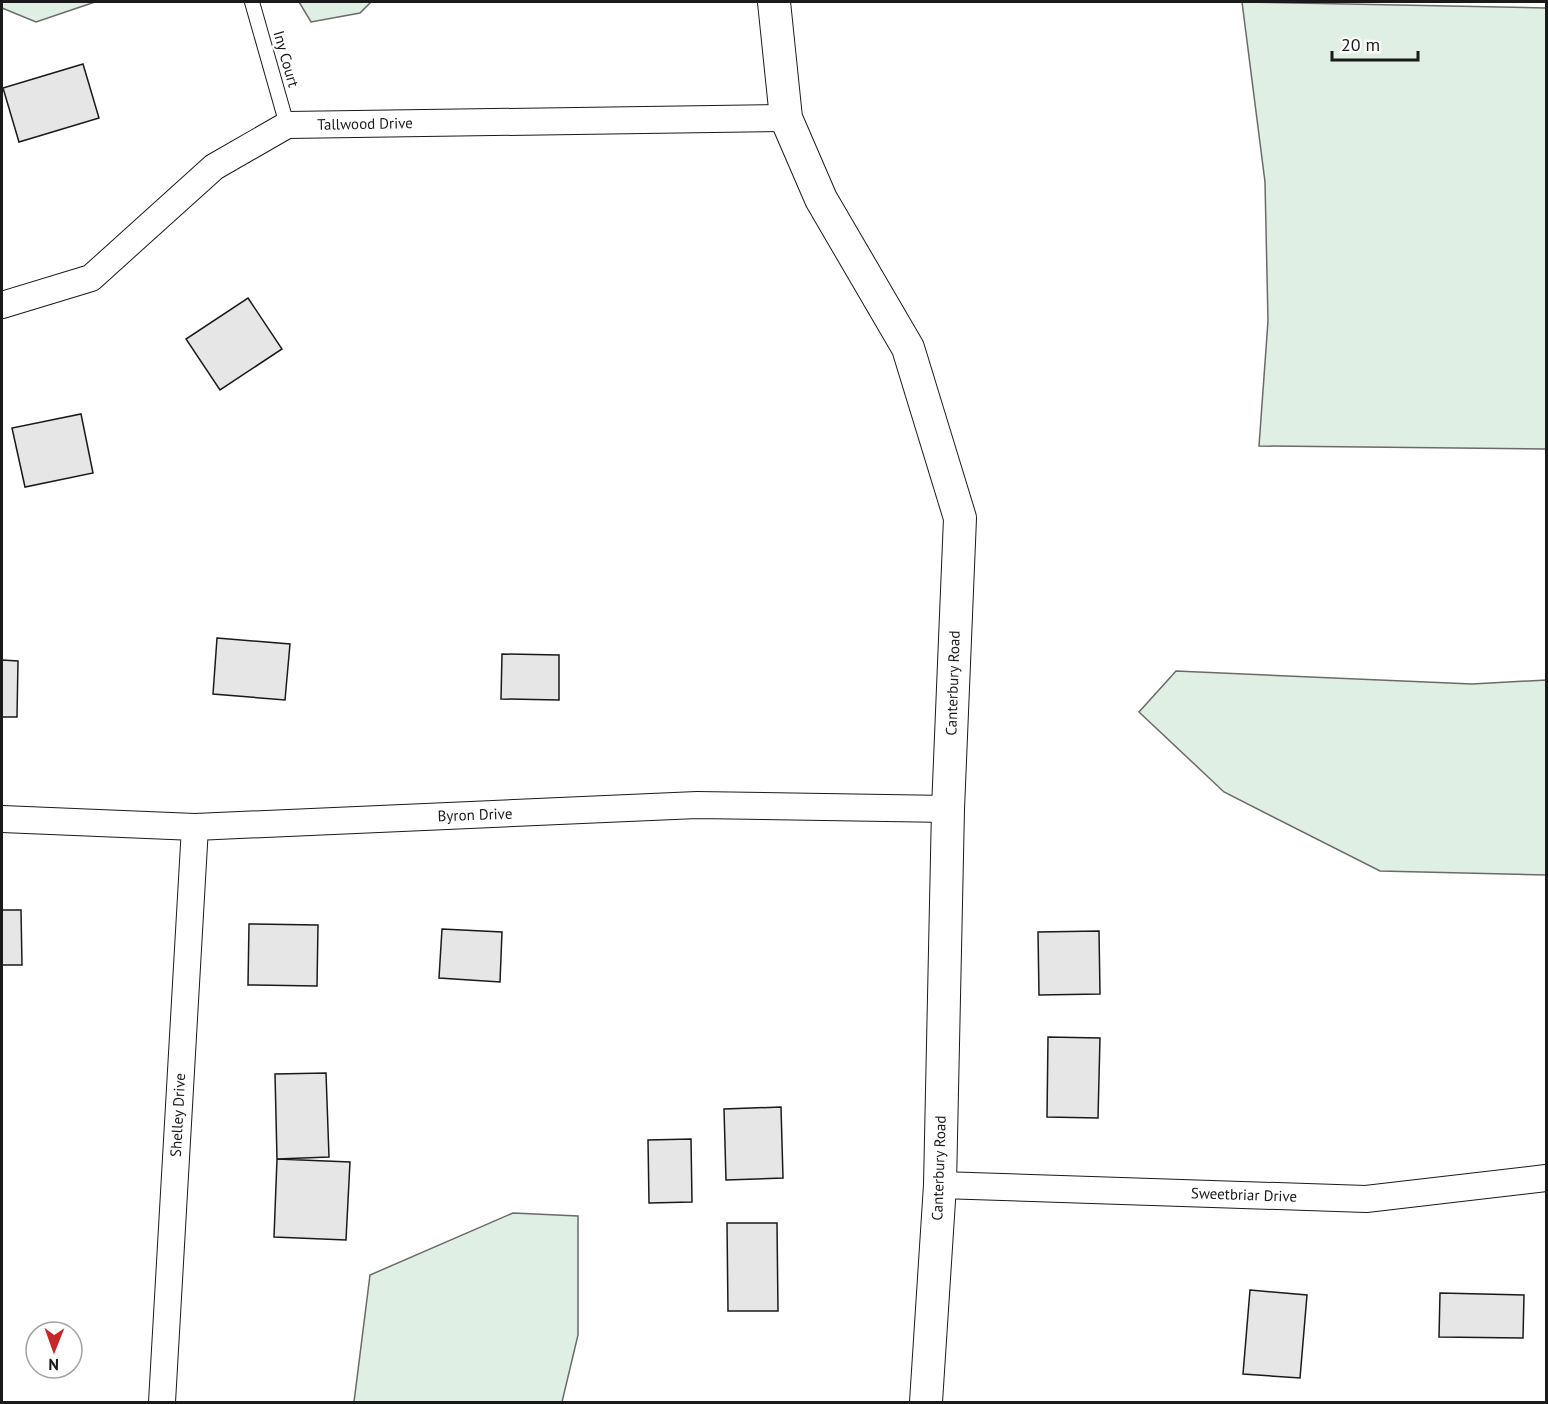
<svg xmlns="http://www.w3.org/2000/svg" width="1548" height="1404" font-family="'PT Sans',sans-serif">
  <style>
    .green { fill: #e0efe3; stroke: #6a6a6a; stroke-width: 1.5 }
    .building { fill: #e6e6e6; stroke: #1a1a1a; stroke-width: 1.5 }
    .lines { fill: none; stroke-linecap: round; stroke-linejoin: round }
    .service-casing { stroke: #1a1a1a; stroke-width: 16 }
    .minor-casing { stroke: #1a1a1a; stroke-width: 28 }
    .tertiary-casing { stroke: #1a1a1a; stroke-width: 34 }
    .service { stroke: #fff; stroke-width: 14 }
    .minor { stroke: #fff; stroke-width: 26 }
    .tertiary { stroke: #fff; stroke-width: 32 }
    .labels { text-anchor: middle; stroke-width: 4.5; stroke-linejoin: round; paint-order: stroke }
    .street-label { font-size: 15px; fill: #1a1a1a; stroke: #fff }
  </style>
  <rect width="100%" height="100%" fill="#fff"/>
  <path class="green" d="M2 2H95L36 22 2 8Z
    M299 2H371L360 13 311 22Z
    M1242 2 1546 8V449L1259 446 1268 321 1265 182Z
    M1176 671 1472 684 1546 680V875L1380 871 1224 792 1139 712Z
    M513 1213 578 1216V1335L562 1402H354L370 1275Z"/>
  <path class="building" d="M83 64 99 118 19 142 3 88Z
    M248 298 282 349 220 390 186 339Z
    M81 414 93 473 25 487 12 428Z
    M217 638 290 644 285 700 213 694Z
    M502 654 559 655V700L501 699Z
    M2 660 18 661 17 717H2Z
    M2 910H21L22 965H2Z
    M249 924 318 925 317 986 248 985Z
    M442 929 502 932 500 982 439 978Z
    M1099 931 1100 994 1039 995 1038 932Z
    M1048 1037 1100 1038 1098 1118 1047 1117Z
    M326 1073 329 1157 277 1159 275 1074Z
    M781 1107 783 1178 726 1180 724 1109Z
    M691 1139 692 1202 649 1203 648 1140Z
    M277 1159 350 1162 346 1240 274 1237Z
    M727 1223H777L778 1311H728Z
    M1250 1290 1307 1295 1300 1378 1243 1374Z
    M1440 1293 1524 1295 1523 1338 1439 1337Z"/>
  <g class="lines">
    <defs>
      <path id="service" d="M252 2 287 125"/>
      <path id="minor" d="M2 305 91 278 214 167 287 125 786 118
        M2 819 195 827 697 805 948 809
        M940 1185 1366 1199 1546 1178
        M162 1402 195 827"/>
      <path id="tertiary" d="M774 2 786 118 821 199 908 348 960 518 948 809 940 1185 926 1402"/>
    </defs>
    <use href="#service" class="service-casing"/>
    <use href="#minor" class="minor-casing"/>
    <use href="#tertiary" class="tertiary-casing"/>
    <use href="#service" class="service"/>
    <use href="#minor" class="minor"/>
    <use href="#tertiary" class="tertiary"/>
  </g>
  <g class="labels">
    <g class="street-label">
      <text transform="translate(286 59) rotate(74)" y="5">Iny Court</text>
      <text transform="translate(365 124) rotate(-1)" y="5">Tallwood Drive</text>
      <text transform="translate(953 683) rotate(-88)" y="5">Canterbury Road</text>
      <text transform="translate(475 815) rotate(-2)" y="5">Byron Drive</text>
      <text transform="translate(178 1115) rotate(-87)" y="5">Shelley Drive</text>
      <text transform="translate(939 1168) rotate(-88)" y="5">Canterbury Road</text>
      <text transform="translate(1244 1195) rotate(2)" y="5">Sweetbriar Drive</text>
    </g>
  </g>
  <rect width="1548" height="1404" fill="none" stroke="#1a1a1a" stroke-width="6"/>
  <g transform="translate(54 1350) rotate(181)"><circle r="28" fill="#ffffff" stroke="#a3a3a3" stroke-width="1.5"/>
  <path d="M0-4.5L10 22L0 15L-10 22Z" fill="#c62828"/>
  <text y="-9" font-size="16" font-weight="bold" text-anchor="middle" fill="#1a1a1a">N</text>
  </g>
  <path d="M1332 51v9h86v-9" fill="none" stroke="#1a1a1a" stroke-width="3"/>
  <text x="1341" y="51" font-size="18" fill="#1a1a1a" stroke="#ffffff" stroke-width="4.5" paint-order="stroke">20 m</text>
</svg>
